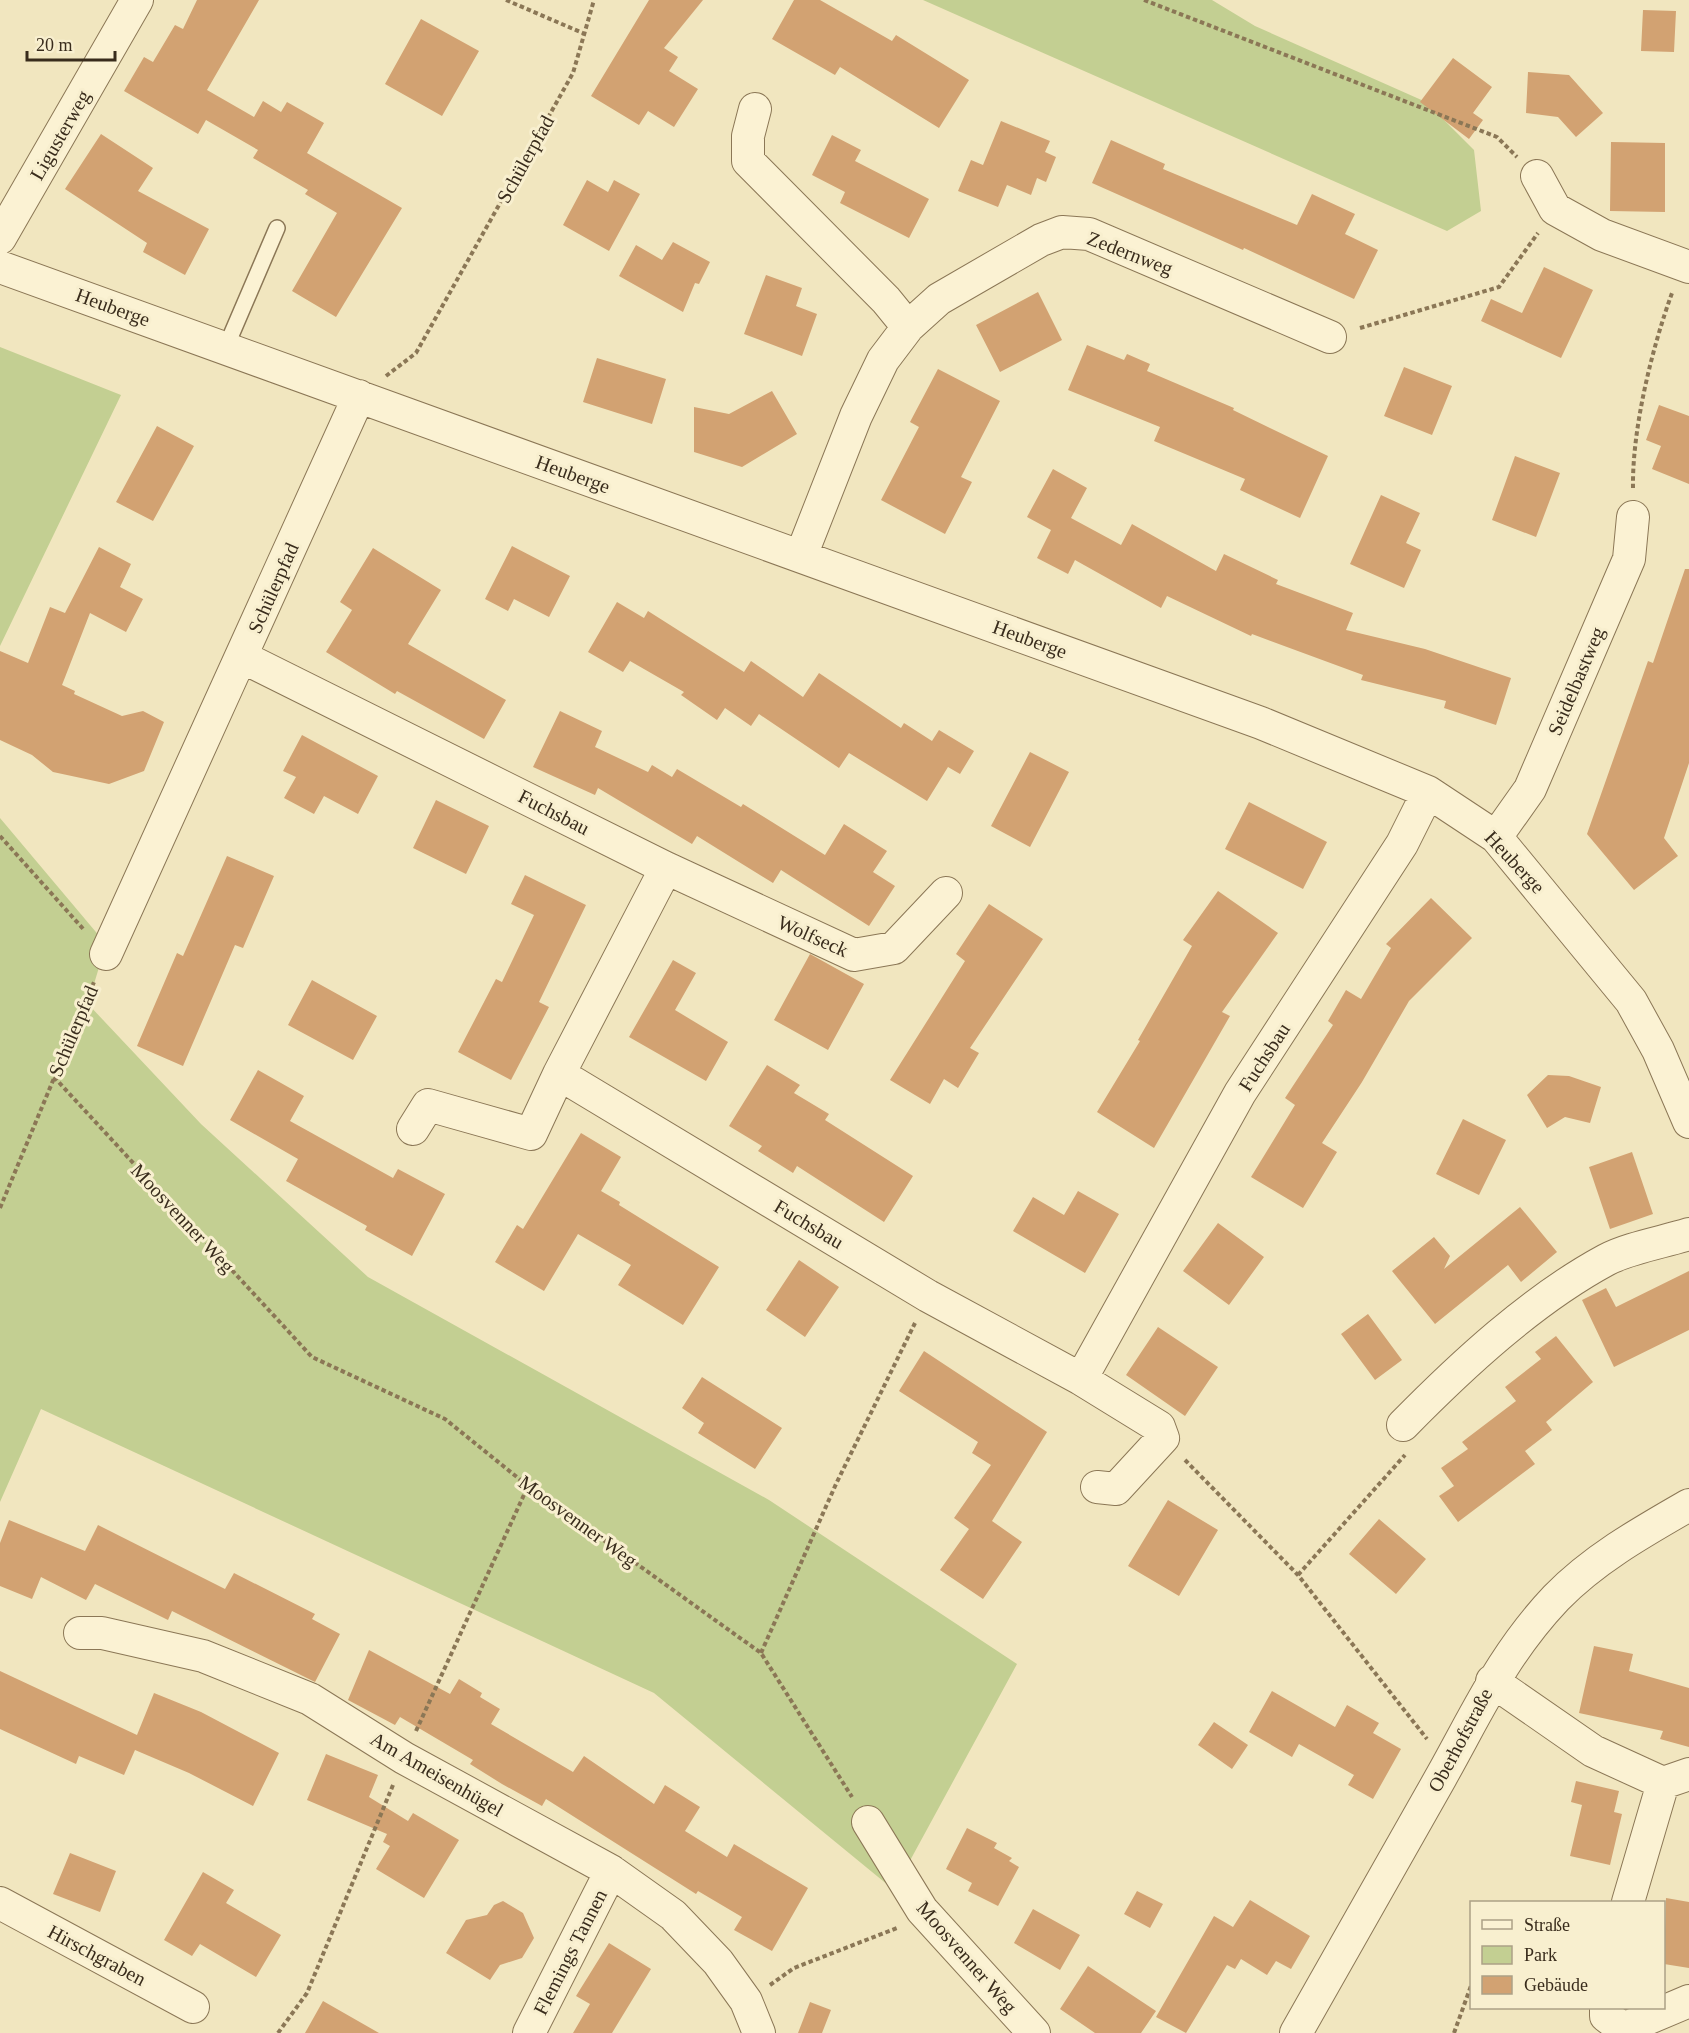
<svg xmlns="http://www.w3.org/2000/svg" width="1689" height="2033" font-family="'Times New Roman',serif">
  <style>
    .green { fill: #c3cf92 }
    .building { fill: #d2a272 }
    .lines { fill: none; stroke-linecap: round; stroke-linejoin: round }
    .service-casing { stroke: #8b7756; stroke-width: 18 }
    .minor-casing { stroke: #8b7756; stroke-width: 34 }
    .path { stroke: #8b7756; stroke-width: 4; stroke-dasharray: 4.5 3; stroke-linecap: butt }
    .service { stroke: #fbf2d3; stroke-width: 15 }
    .minor { stroke: #fbf2d3; stroke-width: 32 }
    .labels { text-anchor: middle; stroke-width: 6; stroke-linejoin: round; paint-order: stroke }
    .street-label { font-size: 20px; fill: #392c1c; stroke: #f8efcf }
  </style>
  <rect width="100%" height="100%" fill="#f1e6bf"/>
  <path class="green" d="M923 0H1212L1255 26 1426 102 1474 150 1481 211 1447 231Z
    M0 347 121 395 0 646Z
    M0 818 106 944 88 1004 201 1124 368 1277 769 1500 1017 1664 894 1890 654 1693 41 1409 0 1502Z"/>
  <path class="building" d="M197 0H259L207 90 254 117 263 101 281 112 287 102 324 123 307 153 402 208 336 317 292 291 337 213 305 194 308 190 253 158 258 150 206 120 198 134 124 91 144 57 153 62 175 25 183 29Z
    M649 0H703L664 48 678 57 669 71 698 89 674 127 648 111 639 125 591 96Z
    M794 0H820L892 41 896 35 969 80 939 128 840 67 835 75 772 39Z
    M1643 10 1676 11 1674 52 1641 51Z
    M421 19 479 51 442 116 385 84Z
    M1453 58 1492 87 1473 113 1483 120 1469 139 1420 102Z
    M1528 72 1569 75 1603 113 1576 137 1558 117 1526 113Z
    M1001 121 1050 141 1045 152 1056 157 1046 182 1037 178 1031 195 1007 185 998 207 958 191 971 160 983 165Z
    M101 134 153 168 138 191 209 229 185 275 143 252 147 243 65 189Z
    M832 135 861 150 855 161 929 199 909 238 840 203 845 192 812 175Z
    M1111 140 1165 164 1163 169 1297 225 1312 194 1355 214 1345 234 1378 250 1354 299 1244 248 1243 250 1092 183Z
    M1611 142 1665 143V212L1610 211Z
    M587 180 608 192 614 180 640 194 609 251 563 225Z
    M673 242 710 262 699 284 695 283 683 312 619 276 636 245 662 260Z
    M1544 267 1593 290 1561 358 1481 321 1491 299 1522 313Z
    M766 275 802 288 796 306 817 314 802 356 744 334Z
    M1038 292 1062 340 1000 372 976 325Z
    M1087 345 1124 360 1127 354 1150 364 1147 371 1234 408 1233 410 1328 456 1300 518 1240 490 1245 479 1154 441 1160 427 1068 390Z
    M597 358 666 379 652 424 583 402Z
    M1404 367 1452 386 1432 435 1384 416Z
    M938 369 1000 401 961 477 972 482 945 534 881 500 919 427 910 422Z
    M772 391 797 434 742 467 694 452V407L729 414Z
    M1659 405 1689 416V484L1652 469 1661 446 1646 440Z
    M157 426 194 446 153 521 116 502Z
    M1515 456 1560 473 1536 537 1492 520Z
    M1053 469 1087 488 1071 518 1121 545 1132 524 1216 571 1224 554 1278 580 1276 584 1353 613 1346 630 1425 649 1511 678 1496 725 1444 708 1446 701 1361 680 1363 675 1252 634 1251 636 1167 596 1161 608 1075 560 1068 574 1037 558 1051 530 1027 517Z
    M1381 495 1420 513 1406 543 1421 550 1404 588 1350 564Z
    M512 546 570 576 549 617 514 599 508 611 485 599Z
    M99 547 131 564 120 587 143 599 126 632 90 613 62 685 75 691 74 694 122 716 143 711 164 722 144 771 109 784 53 772 32 755 0 740V651L28 663 50 607 65 613Z
    M373 548 441 590 408 644 506 700 484 739 397 691 395 694 326 652 352 610 340 602Z
    M1685 569H1689V763L1664 838 1678 856 1634 890 1587 834 1648 661 1653 663Z
    M617 602 644 618 648 611 744 672 751 661 803 697 819 673 901 728 904 723 932 741 939 730 974 751 960 774 948 767 927 801 849 753 839 768 759 714 751 726 725 708 717 720 681 695 684 692 630 661 623 672 588 652Z
    M560 711 602 731 595 747 648 772 652 765 672 777 677 769 741 807 743 804 825 855 844 824 887 851 873 872 895 886 869 926 781 870 773 883 697 836 692 844 598 788 595 795 533 767Z
    M302 735 378 776 358 814 324 796 314 814 284 798 296 777 283 771Z
    M1030 752 1069 772 1030 847 991 826Z
    M436 800 489 826 466 874 413 848Z
    M1249 802 1327 842 1303 889 1225 849Z
    M227 856 274 876 243 948 235 945 183 1066 137 1046 177 953 183 956Z
    M525 875 586 905 539 1002 549 1007 511 1080 458 1052 496 979 502 982 534 915 511 904Z
    M1218 891 1278 933 1222 1012 1230 1016 1154 1148 1097 1112 1140 1041 1138 1040 1192 946 1183 940Z
    M1431 898 1472 938 1409 1001 1362 1082 1322 1143 1337 1152 1303 1208 1251 1177 1295 1105 1285 1098 1333 1025 1328 1021 1346 990 1361 999 1391 948 1386 944Z
    M989 904 1043 939 970 1048 979 1053 958 1088 944 1079 930 1104 890 1080 965 961 956 954Z
    M810 954 864 984 828 1050 774 1020Z
    M673 960 696 973 675 1010 728 1042 706 1081 629 1037Z
    M312 980 377 1016 353 1060 288 1025Z
    M767 1065 800 1085 794 1093 829 1114 825 1120 913 1176 884 1222 797 1166 793 1173 758 1151 762 1146 729 1126Z
    M258 1070 304 1096 290 1121 393 1178 398 1169 445 1194 412 1256 365 1230 367 1226 286 1181 298 1159 230 1120Z
    M1548 1075 1569 1076 1601 1087 1590 1123 1565 1117 1547 1128 1527 1095Z
    M1463 1119 1506 1140 1479 1195 1436 1174Z
    M581 1133 621 1157 601 1191 620 1202 619 1205 719 1267 683 1325 618 1285 631 1265 578 1234 544 1291 495 1262 517 1225 523 1229Z
    M1632 1152 1653 1214 1610 1229 1589 1167Z
    M1078 1191 1119 1214 1085 1273 1013 1231 1033 1197 1064 1215Z
    M1520 1207 1557 1252 1521 1282 1508 1265 1435 1324 1392 1271 1434 1237 1450 1256 1444 1269Z
    M1218 1223 1264 1257 1229 1305 1183 1271Z
    M799 1260 839 1287 805 1337 766 1310Z
    M1689 1271V1330L1614 1367 1582 1300 1606 1288 1616 1307Z
    M1368 1314 1402 1360 1375 1380 1341 1334Z
    M1158 1327 1218 1367 1185 1416 1126 1375Z
    M1556 1336 1593 1382 1546 1422 1552 1430 1525 1451 1535 1464 1458 1522 1439 1496 1454 1486 1441 1468 1468 1449 1462 1442 1516 1401 1505 1387 1541 1359 1535 1352Z
    M924 1351 1047 1432 992 1521 1022 1542 983 1599 940 1570 969 1529 954 1518 991 1465 972 1453 978 1442 899 1391Z
    M702 1377 782 1428 755 1469 698 1433 704 1423 682 1408Z
    M1168 1500 1218 1530 1179 1596 1128 1566Z
    M1379 1519 1426 1559 1396 1594 1349 1554Z
    M9 1520 85 1551 98 1525 225 1589 234 1573 315 1614 312 1619 340 1634 315 1682 172 1611 168 1620 95 1584 86 1600 41 1577 32 1599 0 1586V1543Z
    M1594 1646 1633 1654 1629 1671 1689 1688V1747L1660 1739 1663 1731 1579 1713Z
    M369 1650 450 1694 459 1679 482 1693 480 1697 500 1709 491 1724 573 1772 584 1756 654 1804 665 1785 700 1807 685 1831 727 1857 734 1844 808 1888 772 1951 734 1930 742 1917 698 1891 696 1894 546 1799 542 1806 502 1784 470 1764 473 1760 400 1717 395 1725 348 1700Z
    M0 1671 137 1735 154 1693 201 1712 279 1753 253 1806 189 1773 135 1750 124 1775 79 1756 76 1764 0 1729Z
    M1272 1691 1335 1727 1347 1705 1379 1723 1373 1733 1401 1749 1373 1799 1348 1785 1354 1775 1299 1744 1292 1757 1249 1732Z
    M1214 1722 1248 1745 1232 1769 1198 1745Z
    M326 1754 378 1775 369 1797 408 1821 413 1813 459 1840 424 1898 376 1869 390 1846 383 1842 387 1834 307 1800Z
    M1576 1781 1619 1791 1614 1812 1622 1814 1610 1865 1570 1856 1582 1805 1571 1802Z
    M967 1828 997 1843 994 1848 1012 1858 1009 1861 1019 1867 998 1906 968 1891 972 1883 946 1869Z
    M70 1853 116 1871 100 1912 53 1894Z
    M203 1872 234 1890 226 1903 281 1935 256 1977 200 1944 192 1956 164 1940Z
    M1137 1891 1163 1904 1150 1928 1124 1914Z
    M1666 1898 1689 1902V1968L1664 1964Z
    M1250 1900 1310 1936 1291 1969 1276 1961 1267 1975 1241 1959 1235 1969 1227 1965 1186 2033 1156 2017 1214 1916 1233 1927Z
    M503 1901 523 1913 534 1938 522 1958 500 1965 490 1980 446 1953 466 1920 487 1915 494 1905Z
    M1033 1909 1080 1935 1060 1970 1014 1943Z
    M609 1943 651 1969 612 2033H573L590 2004 576 1996Z
    M1088 1966 1156 2011 1141 2033H1095L1060 2009Z
    M323 2001 379 2033H305Z
    M810 2002 831 2010 822 2033H798Z"/>
  <g class="lines">
    <defs>
      <path id="service" d="M226 347 277 228"/>
      <path id="minor" d="M755 109 748 136V161L886 300 908 327
        M1537 176 1555 209 1602 235 1689 267
        M0 238 137 0
        M0 267 1261 723 1428 792 1496 837 1631 1001 1658 1050 1689 1122
        M801 556 856 416 883 360 908 327 939 299 1041 240 1062 232 1089 234 1330 337
        M242 657 666 868 559 1074 928 1296 1081 1379 1240 1093 1402 844 1428 792
        M1496 837 1530 789 1629 559 1633 517
        M666 868 854 955 894 948 946 893
        M106 954 359 396
        M413 1129 428 1105 531 1134 559 1074
        M1081 1379 1159 1427 1163 1438 1116 1489 1097 1487
        M1403 1425C1462 1365 1532 1300 1606 1260 1628 1248 1664 1242 1689 1234
        M80 1633H102L203 1656 310 1699 404 1758 611 1871 673 1915 718 1962 746 2001 759 2033
        M1492 1681 1593 1751 1663 1783 1689 1774
        M868 1822 922 1910 1034 2033
        M1628 1902 1663 1783
        M0 1903 193 2007
        M1606 2008V2016L1623 2029 1689 2001
        M529 2033 611 1871
        M1296 2033C1344 1948 1393 1862 1441 1777 1478 1711 1503 1654 1556 1598 1594 1559 1642 1532 1689 1505"/>
    </defs>
    <use href="#service" class="service-casing"/>
    <use href="#minor" class="minor-casing"/>
    <path class="path" d="M506 0 585 34
      M1144 0 1497 137 1517 157
      M1360 328 1499 287 1538 233
      M386 376 416 353 573 73 594 0
      M1633 488C1632 429 1652 348 1672 293
      M0 836 85 931
      M54 1077 312 1357 445 1419 528 1486 761 1653 852 1797
      M0 1208 94 982
      M1185 1460 1298 1575 1427 1739
      M1298 1575 1405 1455
      M761 1653 836 1484 915 1323
      M416 1731 528 1486
      M770 1985 794 1968 897 1928
      M278 2033 307 1993 393 1785
      M1454 2033 1472 1983"/>
    <use href="#service" class="service"/>
    <use href="#minor" class="minor"/>
  </g>
  <g class="labels">
    <g class="street-label">
      <text transform="translate(60 135) rotate(-60)" y="7">Ligusterweg</text>
      <text transform="translate(525 159) rotate(-61)" y="7">Schülerpfad</text>
      <text transform="translate(1130 253) rotate(21)" y="7">Zedernweg</text>
      <text transform="translate(113 307) rotate(20)" y="7">Heuberge</text>
      <text transform="translate(573 474) rotate(20)" y="7">Heuberge</text>
      <text transform="translate(273 588) rotate(-66)" y="7">Schülerpfad</text>
      <text transform="translate(1030 639) rotate(20)" y="7">Heuberge</text>
      <text transform="translate(1576 681) rotate(-67)" y="7">Seidelbastweg</text>
      <text transform="translate(554 812) rotate(27)" y="7">Fuchsbau</text>
      <text transform="translate(1515 862) rotate(47)" y="7">Heuberge</text>
      <text transform="translate(813 936) rotate(24)" y="7">Wolfseck</text>
      <text transform="translate(73 1031) rotate(-67)" y="7">Schülerpfad</text>
      <text transform="translate(1264 1057) rotate(-57)" y="7">Fuchsbau</text>
      <text transform="translate(183 1218) rotate(47)" y="7">Moosvenner Weg</text>
      <text transform="translate(809 1224) rotate(31)" y="7">Fuchsbau</text>
      <text transform="translate(578 1521) rotate(36)" y="7">Moosvenner Weg</text>
      <text transform="translate(1460 1740) rotate(-62)" y="7">Oberhofstraße</text>
      <text transform="translate(437 1774) rotate(30)" y="7">Am Ameisenhügel</text>
      <text transform="translate(570 1952) rotate(-63)" y="7">Flemings Tannen</text>
      <text transform="translate(97 1955) rotate(28)" y="7">Hirschgraben</text>
      <text transform="translate(967 1957) rotate(49)" y="7">Moosvenner Weg</text>
    </g>
  </g>
  <rect x="1470" y="1901" width="195" height="108" fill="#f8efcf" stroke="#aca187" stroke-width="1.5"/>
  <rect x="1482" y="1920" width="30" height="9" fill="#fbf2d3" stroke="#aca187" stroke-width="1.5"/>
  <text x="1524" y="1931" font-size="18" fill="#392c1c">Straße</text>
  <rect x="1482" y="1946" width="30" height="18" fill="#c3cf92" stroke="#aca187" stroke-width="1.5"/>
  <text x="1524" y="1961" font-size="18" fill="#392c1c">Park</text>
  <rect x="1482" y="1976" width="30" height="18" fill="#d2a272" stroke="#aca187" stroke-width="1.5"/>
  <text x="1524" y="1991" font-size="18" fill="#392c1c">Gebäude</text>
  <path d="M27 51v9h88v-9" fill="none" stroke="#392c1c" stroke-width="3"/>
  <text x="36" y="51" font-size="18" fill="#392c1c" stroke="#f8efcf" stroke-width="4.5" paint-order="stroke">20 m</text>
</svg>
